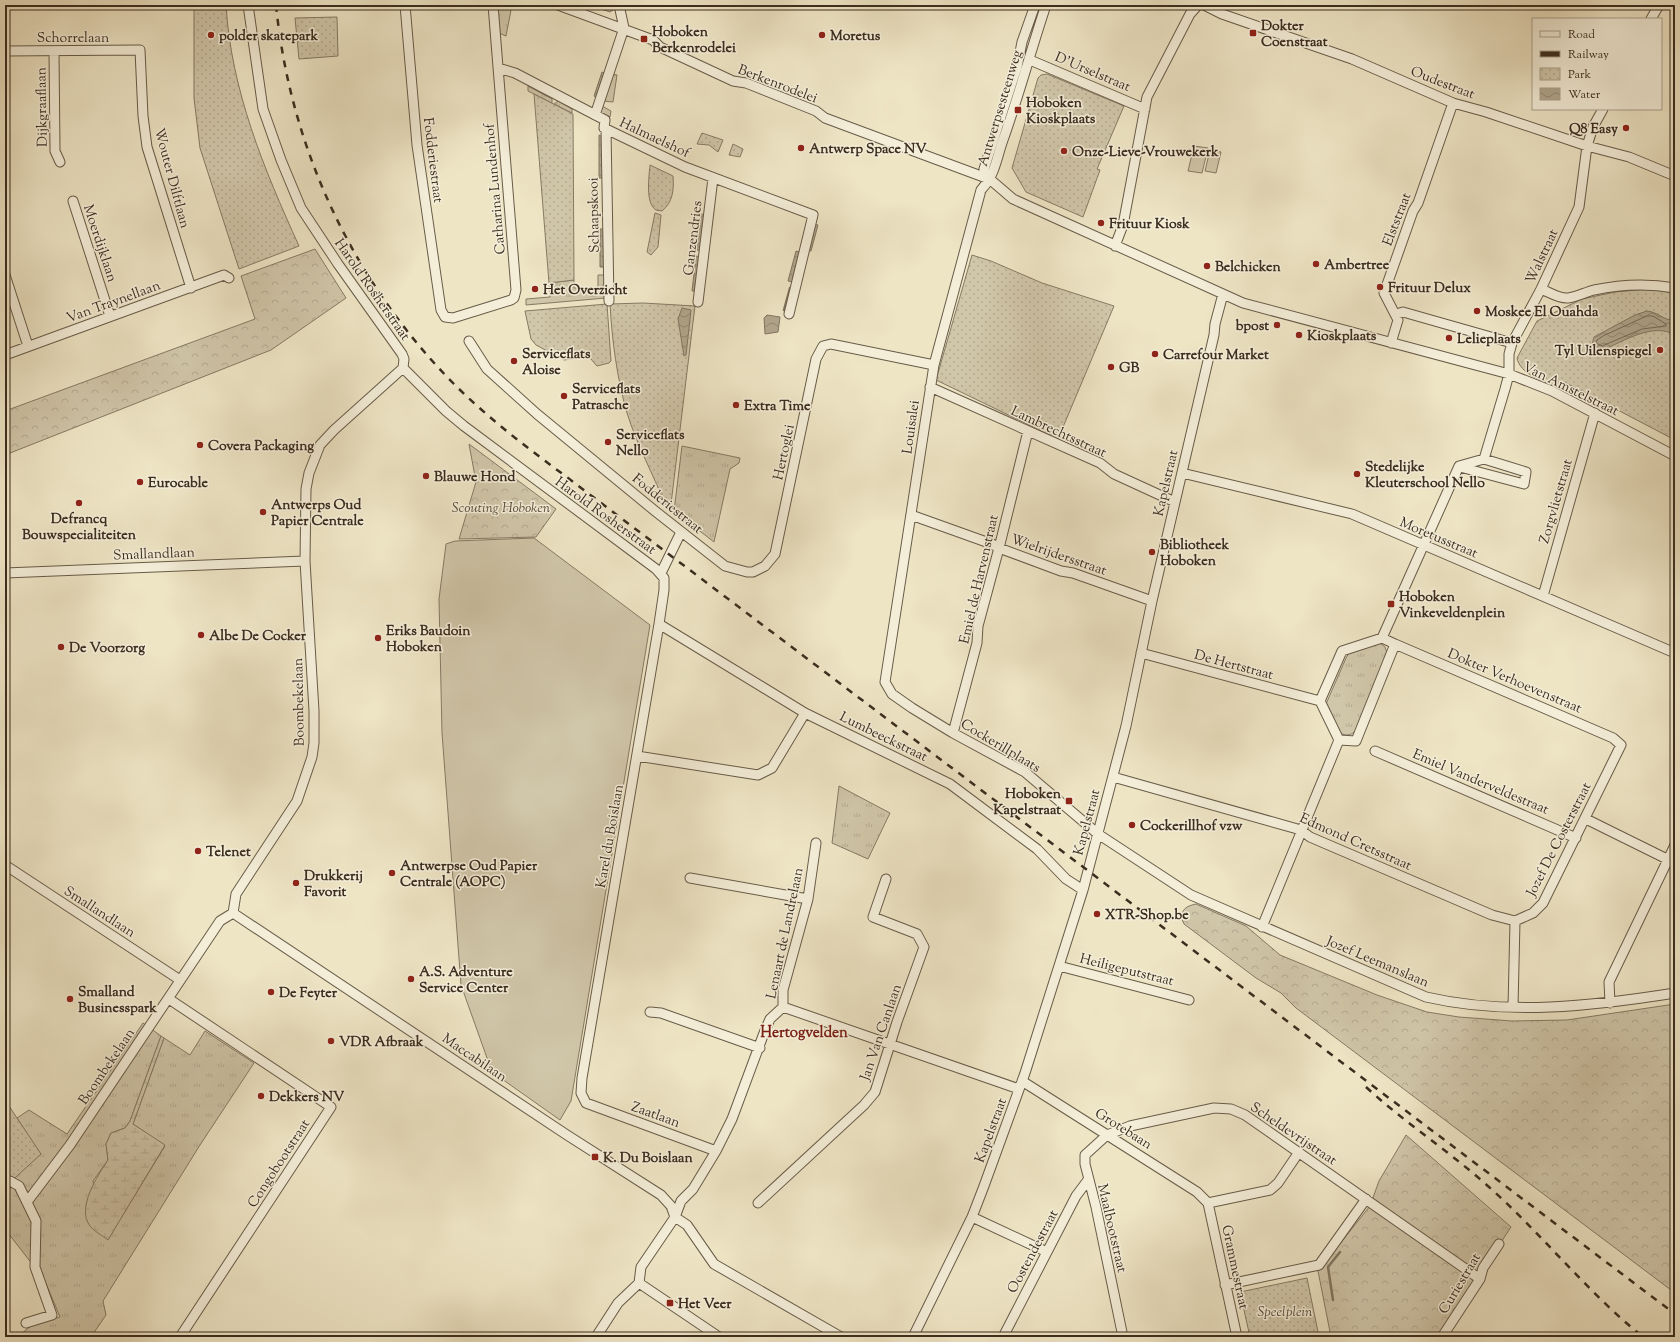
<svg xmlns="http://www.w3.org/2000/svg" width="1680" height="1342" font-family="'Sorts Mill Goudy',serif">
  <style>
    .grass { fill: url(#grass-tufts); stroke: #867a64 }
    .forest { fill: url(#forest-crowns); stroke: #867a64 }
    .wetland { fill: url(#wetland-marsh); stroke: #867a64 }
    .park { fill: url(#park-dots); stroke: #867a64 }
    .pitch { fill: #d0c6a9; stroke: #867a64 }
    .water { fill: url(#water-waves); stroke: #827661 }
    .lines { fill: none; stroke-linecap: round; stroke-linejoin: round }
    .shore { stroke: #766a56; stroke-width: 1 }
    .stream { stroke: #827661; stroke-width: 2.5 }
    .minor-casing { stroke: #685b48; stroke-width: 11 }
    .minor { stroke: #f4eed9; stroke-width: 9 }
    .rail { stroke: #3c2d1f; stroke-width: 2.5; stroke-dasharray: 7 7; stroke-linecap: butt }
    .poi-dot { fill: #8f2418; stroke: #f4eed9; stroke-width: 1.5 }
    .labels { text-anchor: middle; stroke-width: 3; stroke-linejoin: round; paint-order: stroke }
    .poi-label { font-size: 14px; font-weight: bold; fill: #3c2d1f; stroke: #f4eed9; text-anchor: start }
    .street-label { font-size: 14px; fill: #3c2d1f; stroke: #f4eed9 }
    .park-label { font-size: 14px; font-style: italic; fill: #5a4c3b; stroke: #f4eed9 }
    .neighbourhood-label { font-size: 15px; font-weight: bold; fill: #7a1f14; stroke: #f4eed9 }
  </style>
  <defs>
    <pattern id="grass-tufts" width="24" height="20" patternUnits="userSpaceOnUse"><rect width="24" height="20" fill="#d0c6a9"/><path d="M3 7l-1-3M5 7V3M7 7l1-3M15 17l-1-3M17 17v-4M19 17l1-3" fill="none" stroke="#b4aa91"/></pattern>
    <pattern id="forest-crowns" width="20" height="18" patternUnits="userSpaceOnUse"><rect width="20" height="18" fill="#d0c6a9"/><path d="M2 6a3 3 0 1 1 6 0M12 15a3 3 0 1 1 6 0" fill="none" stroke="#b4aa91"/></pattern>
    <pattern id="wetland-marsh" width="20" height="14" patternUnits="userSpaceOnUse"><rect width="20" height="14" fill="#d0c6a9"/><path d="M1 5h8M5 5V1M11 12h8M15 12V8" fill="none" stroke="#b4aa91"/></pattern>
    <pattern id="park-dots" width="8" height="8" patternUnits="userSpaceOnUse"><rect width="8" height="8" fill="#d0c6a9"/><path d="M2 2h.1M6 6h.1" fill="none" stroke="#b4aa91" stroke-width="1.8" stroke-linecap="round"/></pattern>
    <pattern id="water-waves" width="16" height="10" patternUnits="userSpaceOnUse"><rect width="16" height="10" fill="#b1a68d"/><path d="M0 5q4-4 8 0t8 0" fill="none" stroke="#918873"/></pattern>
  </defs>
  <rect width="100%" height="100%" fill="#eee5c5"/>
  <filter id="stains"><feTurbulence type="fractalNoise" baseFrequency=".005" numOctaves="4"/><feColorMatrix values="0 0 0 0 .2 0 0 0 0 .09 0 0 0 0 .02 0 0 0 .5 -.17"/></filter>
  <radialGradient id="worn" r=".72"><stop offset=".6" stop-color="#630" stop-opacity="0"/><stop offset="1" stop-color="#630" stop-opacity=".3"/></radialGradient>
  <path class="grass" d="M497 5H512L506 36 499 33Z
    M612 74 617 75 613 102 603 101Z
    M528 86 552 99V103L528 91Z
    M558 101 572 109V113L554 104Z
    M602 106 611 111 610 117 599 112Z
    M598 275H606V298L526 305V299L550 297 549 283 574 280V288H598Z
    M682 446 740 458 739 463 730 469 714 542 674 511Z
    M1380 643 1385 647 1387 653 1356 730C1351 736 1347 736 1339 733L1326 704 1346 658 1350 651Z
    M839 786 890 813 868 859 832 843Z
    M143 1023 161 1036 130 1121 125 1128 111 1133 106 1144 108 1160 93 1181 108 1239 165 1146 133 1124 164 1038 190 1055 205 1031 254 1063 200 1145 103 1301 106 1315 91 1337H17L31 1326 60 1317 39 1267 29 1260 5 1229V1187L40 1154 17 1118 29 1110 67 1134Z"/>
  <path class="forest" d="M315 249 346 298 271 350 5 455V411L255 319 241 276Z
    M469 444 556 509 536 537 459 539 476 482Z
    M1196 904 1246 926 1280 955 1377 995 1427 1012 1459 1017 1512 1021 1567 1020 1675 1004V1293L1296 1008 1281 993 1256 978 1184 924 1181 917C1183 908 1187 906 1196 904Z
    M1406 1135 1511 1227 1439 1337H1331L1318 1271 1370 1206 1379 1181Z"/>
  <path class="wetland" d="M161 1036 164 1038 133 1124 165 1145 108 1240C103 1236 94 1231 90 1226 76 1208 98 1175 108 1160L106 1144 111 1133 125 1128 130 1121Z"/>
  <path class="park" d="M194 5H226C231 90 264 169 299 246L239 269 200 148 194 98Z
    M595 5H612L613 10 610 12 595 7Z
    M337 17 338 56 299 59 295 18Z
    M1047 74 1124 106 1097 169 1100 170 1083 217 1026 192 1012 168 1038 78 1041 75Z
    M534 94 573 114 574 280 549 283Z
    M702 133 723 140 718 152 709 145 697 144Z
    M733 144 743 149 740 157 729 155Z
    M650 165 673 176C674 190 673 202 662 211L656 210C645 203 649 177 650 165Z
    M655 213 661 215 658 247 651 255 647 252Z
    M972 255 991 261 1042 283 1114 306 1058 439 936 380Z
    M1648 289 1675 293V440L1566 383 1555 387C1542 380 1520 374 1517 358L1537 321 1582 299 1615 292Z
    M643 303 695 306 671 504H665C653 474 637 445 627 413 617 378 612 341 610 304Z
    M607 304 611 361 609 363 597 366 590 358 587 357 564 360 536 345 531 339 525 311Z
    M5 1100 41 1154 5 1187Z
    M1307 1278 1319 1337H1250L1240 1292Z"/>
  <path class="pitch" d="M1194 146 1208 148 1202 173 1188 171Z
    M1210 150 1221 152 1216 173 1205 171Z
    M534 538 650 625 571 1101 560 1120 492 1072 461 985 442 733 439 599 446 544 455 541Z"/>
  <path class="water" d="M602 72 607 74 598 99 594 96Z
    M599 135 604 138 605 178H599Z
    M701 214 706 215 701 251 697 250Z
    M814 224 818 225 811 251 807 250Z
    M600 229H605L606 267H600Z
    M796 251 801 252 794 282 788 281Z
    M696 256 701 257 696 291H692Z
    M682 308 691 310 686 355 684 356 678 319Z
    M1647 311C1658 312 1664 321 1675 320V335C1653 322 1624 341 1603 350H1598L1592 345 1594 337 1635 315Z
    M767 315 780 317 778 332 765 334 764 318Z"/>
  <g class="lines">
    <path class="shore" d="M1647 316H1653L1666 324V326L1642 329 1602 346 1596 343 1597 340 1603 336Z"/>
    <path class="stream" d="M784 310 790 288
      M1333 1300 1328 1267 1340 1252"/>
    <defs>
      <path id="minor" d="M248 5 263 109 281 160 301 208 338 264 402 354 404 359 403 368
        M405 5 417 145 441 310 445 317 453 318 511 300 514 298 516 290 493 5
        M558 5 653 40 660 47 733 81 746 83 816 111 825 118 989 179
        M619 5 624 28
        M1035 5 1022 42 1017 67 984 169 985 175 1013 199 1243 303 1509 374 1552 391 1675 456
        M1046 5C1031 50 1019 95 1003 140 996 160 995 175 981 190L934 365 885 682 892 694 912 708 953 733 1025 772 1098 834 1191 895 1426 997C1508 1016 1593 1006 1675 993
        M1204 5 1222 14 1352 59 1453 103 1486 112 1587 146 1629 157 1675 176
        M1651 19 1659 5
        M5 51 140 50 143 116 147 147 191 288
        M54 51 55 151 60 162
        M1030 60 1145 109
        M498 68 515 73 605 120 604 128 685 167 813 215 789 314
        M595 115 624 28
        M606 129 609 301
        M73 201 110 316
        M1115 246 1123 225 1147 97 1190 14 1198 5
        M5 275 28 346
        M1541 289C1549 292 1559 299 1568 298 1576 297 1586 292 1594 290 1622 284 1647 283 1675 288
        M698 302 713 178
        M1397 314 1403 312 1512 343
        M469 341 487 369 537 414 655 511 725 566 747 572H753L765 566 775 554 816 359 823 346 831 344 934 365
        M1391 343 1398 320 1384 293 1413 211 1418 203 1453 103
        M5 355 224 275 229 278
        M403 368 446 411 464 426 656 569 664 578V590L659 624 582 1078 581 1093 586 1103 716 1151
        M930 387 1100 463 1114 474 1175 502
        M1460 467 1524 484 1526 472 1484 459
        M1182 473 1352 514 1675 653
        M911 515 992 544 999 548 1061 571 1073 573 1152 601
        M5 573 305 561
        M661 573 681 532
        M1543 596 1595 413
        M659 624 805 713 950 784 1037 849 1066 879 1083 890
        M1382 638 1459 466 1484 459 1505 389 1509 374V354L1512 343 1541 289 1579 207 1587 146 1593 127 1603 109
        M1382 638 1395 644 1356 741 1339 740 1320 701 1342 651Z
        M1395 644 1613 738 1621 745 1543 903 1533 913 1515 921 1513 1007
        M1141 653 1320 701
        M953 733 977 643 978 626 999 548 1028 431
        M1375 751 1576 838
        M637 756 758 775 772 768 805 713
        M1113 777 1301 830 1310 837 1492 915 1515 921
        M1586 819 1675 863
        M5 865 180 980
        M690 878 808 899
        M233 913 236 894 297 801 312 757 314 743V711L305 561 306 489 309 473 320 445 334 430 403 368
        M233 913 567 1135 661 1195 671 1206 675 1217
        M1262 927 1339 740
        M1059 966 1189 1000
        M169 999 331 1107 180 1337
        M1610 1003 1609 982 1675 845
        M783 1007 1019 1089
        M650 1012 661 1013 760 1048
        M1022 1081 1197 1192 1208 1203
        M5 1184 10 1181 19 1186 36 1221 35 1267 52 1315 26 1323
        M27 1202 70 1145 220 921 233 913
        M758 1203 864 1105 875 1092 897 1022 924 947 917 934 873 917 886 879
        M1208 1203 1237 1337
        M1208 1203 1270 1190 1278 1183 1299 1152
        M675 1217 687 1225 714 1264 841 1337
        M972 1217 1047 1252
        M639 1283 719 1337
        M1225 1285 1319 1265 1366 1199
        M596 1337 618 1303 639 1283 641 1267 675 1217 681 1201 693 1189 716 1151 732 1119 764 1033 770 1019 783 1007V990L808 899 816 843
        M913 1337 972 1217 984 1186 1025 1073 1083 890 1126 726 1152 601 1214 335 1215 324 1223 294
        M1003 1337 1076 1196 1088 1180
        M1123 1337 1096 1207 1085 1164V1155L1107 1135 1130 1126 1214 1108 1231 1109 1245 1115 1480 1279
        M1442 1337 1480 1279 1483 1268 1499 1244"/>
    </defs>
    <use href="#minor" class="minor-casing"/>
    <use href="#minor" class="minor"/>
    <path class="rail" d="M276 5C290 148 353 282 454 384 488 418 526 447 564 475L1675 1314
      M1366 1087C1405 1123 1449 1151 1489 1187 1543 1235 1586 1291 1643 1337"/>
  </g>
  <g class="poi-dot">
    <rect x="1249" y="29" width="8" height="8" rx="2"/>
    <circle cx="211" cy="35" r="4"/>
    <circle cx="822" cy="35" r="4"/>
    <rect x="640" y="35" width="8" height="8" rx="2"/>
    <rect x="1014" y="106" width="8" height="8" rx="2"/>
    <circle cx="1626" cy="128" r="4"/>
    <circle cx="801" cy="148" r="4"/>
    <circle cx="1064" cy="151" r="4"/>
    <circle cx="1101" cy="223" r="4"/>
    <circle cx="1316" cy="264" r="4"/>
    <circle cx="1207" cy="266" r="4"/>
    <circle cx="1380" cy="287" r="4"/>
    <circle cx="535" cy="289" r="4"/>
    <circle cx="1477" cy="311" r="4"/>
    <circle cx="1277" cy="325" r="4"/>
    <circle cx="1299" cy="335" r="4"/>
    <circle cx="1449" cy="338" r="4"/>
    <circle cx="1660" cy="350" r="4"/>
    <circle cx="1155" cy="354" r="4"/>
    <circle cx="514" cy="361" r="4"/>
    <circle cx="1111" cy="367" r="4"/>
    <circle cx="564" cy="396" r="4"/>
    <circle cx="736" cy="405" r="4"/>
    <circle cx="608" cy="442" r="4"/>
    <circle cx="200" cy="445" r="4"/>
    <circle cx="1357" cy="474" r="4"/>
    <circle cx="426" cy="476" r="4"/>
    <circle cx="140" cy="482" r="4"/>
    <circle cx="79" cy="503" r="4"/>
    <circle cx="263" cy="512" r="4"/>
    <circle cx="1152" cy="552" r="4"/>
    <rect x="1387" y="600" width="8" height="8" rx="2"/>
    <circle cx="201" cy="635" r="4"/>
    <circle cx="378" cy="638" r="4"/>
    <circle cx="61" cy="647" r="4"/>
    <rect x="1065" y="797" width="8" height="8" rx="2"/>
    <circle cx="1132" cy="825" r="4"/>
    <circle cx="198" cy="851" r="4"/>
    <circle cx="392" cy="873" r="4"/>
    <circle cx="296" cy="883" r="4"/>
    <circle cx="1097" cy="914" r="4"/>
    <circle cx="411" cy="979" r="4"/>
    <circle cx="271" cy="992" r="4"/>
    <circle cx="70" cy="999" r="4"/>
    <circle cx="331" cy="1041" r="4"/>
    <circle cx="261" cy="1096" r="4"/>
    <rect x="591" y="1153" width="8" height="8" rx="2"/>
    <rect x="666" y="1299" width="8" height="8" rx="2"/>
  </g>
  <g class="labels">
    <g class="poi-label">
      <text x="1261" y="30">Dokter<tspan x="1261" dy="16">Coenstraat</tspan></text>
      <text x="652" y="36">Hoboken<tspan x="652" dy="16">Berkenrodelei</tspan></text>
      <text x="219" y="40">polder skatepark</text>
      <text x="830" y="40">Moretus</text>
      <text x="1026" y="107">Hoboken<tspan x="1026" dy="16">Kioskplaats</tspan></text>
      <text x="1618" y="133" text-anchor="end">Q8 Easy</text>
      <text x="809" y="153">Antwerp Space NV</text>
      <text x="1072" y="156">Onze-Lieve-Vrouwekerk</text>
      <text x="1109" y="228">Frituur Kiosk</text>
      <text x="1324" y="269">Ambertree</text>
      <text x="1215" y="271">Belchicken</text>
      <text x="1388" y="292">Frituur Delux</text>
      <text x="543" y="294">Het Overzicht</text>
      <text x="1485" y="316">Moskee El Ouahda</text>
      <text x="1269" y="330" text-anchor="end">bpost</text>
      <text x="1307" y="340">Kioskplaats</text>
      <text x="1457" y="343">Lelieplaats</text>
      <text x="1652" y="355" text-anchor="end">Tyl Uilenspiegel</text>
      <text x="522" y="358">Serviceflats<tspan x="522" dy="16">Aloise</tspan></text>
      <text x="1163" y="359">Carrefour Market</text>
      <text x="1119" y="372">GB</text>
      <text x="572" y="393">Serviceflats<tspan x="572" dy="16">Patrasche</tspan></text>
      <text x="744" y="410">Extra Time</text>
      <text x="616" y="439">Serviceflats<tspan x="616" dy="16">Nello</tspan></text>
      <text x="208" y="450">Covera Packaging</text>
      <text x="1365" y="471">Stedelijke<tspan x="1365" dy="16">Kleuterschool Nello</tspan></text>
      <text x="434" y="481">Blauwe Hond</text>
      <text x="148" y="487">Eurocable</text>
      <text x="271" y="509">Antwerps Oud<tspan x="271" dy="16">Papier Centrale</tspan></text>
      <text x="79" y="523" text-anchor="middle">Defrancq<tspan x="79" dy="16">Bouwspecialiteiten</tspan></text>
      <text x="1160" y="549">Bibliotheek<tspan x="1160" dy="16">Hoboken</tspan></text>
      <text x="1399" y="601">Hoboken<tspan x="1399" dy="16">Vinkeveldenplein</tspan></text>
      <text x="386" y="635">Eriks Baudoin<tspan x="386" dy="16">Hoboken</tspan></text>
      <text x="209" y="640">Albe De Cocker</text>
      <text x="69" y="652">De Voorzorg</text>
      <text x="1061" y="798" text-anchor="end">Hoboken<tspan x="1061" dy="16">Kapelstraat</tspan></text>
      <text x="1140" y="830">Cockerillhof vzw</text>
      <text x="206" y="856">Telenet</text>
      <text x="400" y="870">Antwerpse Oud Papier<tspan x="400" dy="16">Centrale (AOPC)</tspan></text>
      <text x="304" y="880">Drukkerij<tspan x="304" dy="16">Favorit</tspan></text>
      <text x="1105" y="919">XTR-Shop.be</text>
      <text x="419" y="976">A.S. Adventure<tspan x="419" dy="16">Service Center</tspan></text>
      <text x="78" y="996">Smalland<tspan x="78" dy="16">Businesspark</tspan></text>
      <text x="279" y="997">De Feyter</text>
      <text x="339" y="1046">VDR Afbraak</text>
      <text x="269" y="1101">Dekkers NV</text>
      <text x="603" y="1162">K. Du Boislaan</text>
      <text x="678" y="1308">Het Veer</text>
    </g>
    <g class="street-label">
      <text x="73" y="42">Schorrelaan</text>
      <text transform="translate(1093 71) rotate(23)" y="5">D'Urselstraat</text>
      <text transform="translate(1443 82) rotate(21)" y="5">Oudestraat</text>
      <text transform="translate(778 83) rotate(21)" y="5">Berkenrodelei</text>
      <text transform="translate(41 107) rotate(-91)" y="5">Dijkgraaflaan</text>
      <text transform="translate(999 108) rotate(-73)" y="5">Antwerpsesteenweg</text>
      <text transform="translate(655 137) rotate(25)" y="5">Halmaelshof</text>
      <text transform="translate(434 160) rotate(83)" y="5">Fodderiestraat</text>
      <text transform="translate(173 178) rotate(75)" y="5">Wouter Dilftlaan</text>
      <text transform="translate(494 189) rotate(-95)" y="5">Catharina Lundenhof</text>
      <text transform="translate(593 215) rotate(-91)" y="5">Schaapskooi</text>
      <text transform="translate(1396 219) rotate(-69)" y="5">Elststraat</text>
      <text transform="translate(692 238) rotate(-83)" y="5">Ganzendries</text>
      <text transform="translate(101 243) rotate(72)" y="5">Moerdijklaan</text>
      <text transform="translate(1541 256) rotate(-65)" y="5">Walstraat</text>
      <text transform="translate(373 289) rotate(55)" y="5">Harold Rosherstraat</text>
      <text transform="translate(113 301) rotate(-20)" y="5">Van Traynellaan</text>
      <text transform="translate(1571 388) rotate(26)" y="5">Van Amstelstraat</text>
      <text transform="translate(910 427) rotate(-82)" y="5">Louisalei</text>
      <text transform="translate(1059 431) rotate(25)" y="5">Lambrechtsstraat</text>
      <text transform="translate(783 452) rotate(-78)" y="5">Hertoglei</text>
      <text transform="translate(1165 483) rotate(-77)" y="5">Kapelstraat</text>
      <text transform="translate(1555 501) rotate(-74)" y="5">Zorgvlietstraat</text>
      <text transform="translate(668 503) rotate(39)" y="5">Fodderiestraat</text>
      <text transform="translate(606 515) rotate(36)" y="5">Harold Rosherstraat</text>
      <text transform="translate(1439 537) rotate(23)" y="5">Moretusstraat</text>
      <text transform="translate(154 553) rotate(-2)" y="5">Smallandlaan</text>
      <text transform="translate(1059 554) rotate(19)" y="5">Wielrijdersstraat</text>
      <text transform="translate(978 579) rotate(-77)" y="5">Emiel de Harvenstraat</text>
      <text transform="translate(1234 664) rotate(15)" y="5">De Hertstraat</text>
      <text transform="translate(1515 680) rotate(23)" y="5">Dokter Verhoevenstraat</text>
      <text transform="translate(298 702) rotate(-91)" y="5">Boombekelaan</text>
      <text transform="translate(884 736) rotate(26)" y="5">Lumbeeckstraat</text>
      <text transform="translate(1001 745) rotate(31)" y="5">Cockerillplaats</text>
      <text transform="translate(1481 781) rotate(23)" y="5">Emiel Vanderveldestraat</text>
      <text transform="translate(1086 822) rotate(-75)" y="5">Kapelstraat</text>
      <text transform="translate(609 836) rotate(-80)" y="5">Karel du Boislaan</text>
      <text transform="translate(1558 839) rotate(-63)" y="5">Jozef De Costerstraat</text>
      <text transform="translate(1356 841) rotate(24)" y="5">Edmond Cretsstraat</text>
      <text transform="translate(100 911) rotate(33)" y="5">Smallandlaan</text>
      <text transform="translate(784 933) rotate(-78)" y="5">Lenaart de Landrelaan</text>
      <text transform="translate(1378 961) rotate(23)" y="5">Jozef Leemanslaan</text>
      <text transform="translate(1127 969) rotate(14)" y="5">Heiligeputstraat</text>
      <text transform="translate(880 1032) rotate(-71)" y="5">Jan Van Canlaan</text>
      <text transform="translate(475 1057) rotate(34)" y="5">Maccabilaan</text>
      <text transform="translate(106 1066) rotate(-56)" y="5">Boombekelaan</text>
      <text transform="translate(656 1114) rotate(20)" y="5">Zaatlaan</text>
      <text transform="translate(1124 1128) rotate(32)" y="5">Grotebaan</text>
      <text transform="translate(990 1130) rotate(-70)" y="5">Kapelstraat</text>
      <text transform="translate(1294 1133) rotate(34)" y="5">Scheldevrijstraat</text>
      <text transform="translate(278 1163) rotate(-57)" y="5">Congobootstraat</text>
      <text transform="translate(1113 1228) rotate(77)" y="5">Maalbootstraat</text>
      <text transform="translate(1032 1251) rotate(-62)" y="5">Oostendestraat</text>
      <text transform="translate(1236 1267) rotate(78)" y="5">Grammestraat</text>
      <text transform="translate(1459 1283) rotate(-59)" y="5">Curiestraat</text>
    </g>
    <g class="park-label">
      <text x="501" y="512">Scouting Hoboken</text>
      <text x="1285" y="1316">Speelplein</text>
    </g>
    <g class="neighbourhood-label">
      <text x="804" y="1037">Hertogvelden</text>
    </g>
  </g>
  <rect width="1680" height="1342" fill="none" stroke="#eee5c5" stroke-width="20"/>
  <rect x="6" y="6" width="1668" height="1330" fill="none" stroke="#3c2d1f" stroke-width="2"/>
  <rect x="10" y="10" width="1660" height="1322" fill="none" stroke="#3c2d1f"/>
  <rect x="1532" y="18" width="130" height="92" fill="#f4eed9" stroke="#aaa18f"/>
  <rect x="1540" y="31" width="20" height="6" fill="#f4eed9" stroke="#aaa18f"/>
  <text x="1568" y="38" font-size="12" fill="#3c2d1f">Road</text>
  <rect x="1540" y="51" width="20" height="6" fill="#3c2d1f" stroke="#aaa18f"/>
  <text x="1568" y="58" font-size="12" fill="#3c2d1f">Railway</text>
  <rect x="1540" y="68" width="20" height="12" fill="url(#park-dots)" stroke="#aaa18f"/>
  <text x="1568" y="78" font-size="12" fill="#3c2d1f">Park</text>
  <rect x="1540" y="88" width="20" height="12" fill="url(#water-waves)" stroke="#aaa18f"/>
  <text x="1568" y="98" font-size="12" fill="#3c2d1f">Water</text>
  <rect width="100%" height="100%" filter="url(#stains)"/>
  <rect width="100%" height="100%" fill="url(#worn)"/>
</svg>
